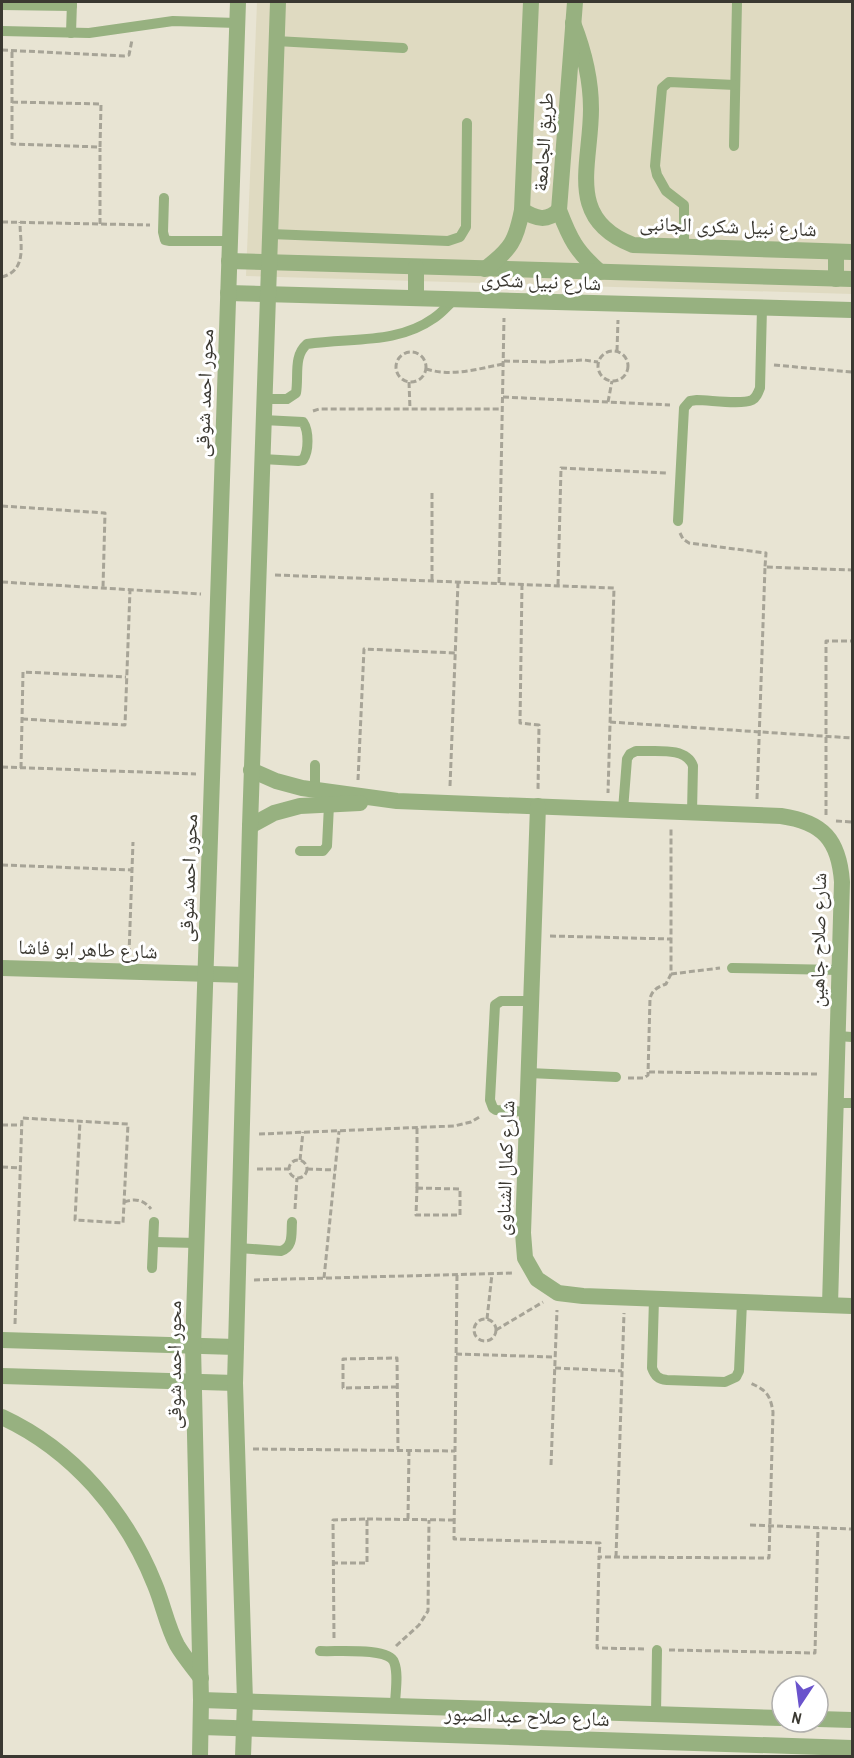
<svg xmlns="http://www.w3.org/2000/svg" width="854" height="1758" viewBox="0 0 854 1758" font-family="'Archivo Narrow','Noto Naskh Arabic',sans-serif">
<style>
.built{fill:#dfdac1}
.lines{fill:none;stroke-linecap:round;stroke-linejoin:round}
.path{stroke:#a7a497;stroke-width:3;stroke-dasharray:6 3;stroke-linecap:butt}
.service{stroke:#97b180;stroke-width:10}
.minor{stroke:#97b180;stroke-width:16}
.tertiary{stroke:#97b180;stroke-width:16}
.labels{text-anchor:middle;stroke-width:6;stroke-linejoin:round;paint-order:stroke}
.street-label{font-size:20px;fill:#3a3831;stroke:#fff}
</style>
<rect width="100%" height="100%" fill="#e8e4d3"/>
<polygon class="built" points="257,2 852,2 852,294 246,276"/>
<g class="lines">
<g class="path">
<polyline points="2,50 124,56 129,55 132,40"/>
<polyline points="12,102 101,104 100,147 12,144 12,51"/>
<polyline points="2,222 150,225"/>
<polyline points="100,224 100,148"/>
<path d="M2,277c26,-7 18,-33 18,-55"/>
<circle cx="613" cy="366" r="15"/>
<polyline points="617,351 618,320"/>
<circle cx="411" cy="367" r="15"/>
<polyline points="504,361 548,362 584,360 598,362"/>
<polyline points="774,365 852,372"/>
<path d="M426,369c26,8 51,0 77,-5"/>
<polyline points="409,382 410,409"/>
<polyline points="503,397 670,405"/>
<polyline points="608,402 612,381"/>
<polyline points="313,411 319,409 503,409"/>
<polyline points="432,493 432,581"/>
<polyline points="2,506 105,513 103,588"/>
<polyline points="680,533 683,539 689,543 766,553 765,567"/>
<polyline points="275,575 614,588 608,793"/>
<polyline points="2,582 201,594"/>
<polyline points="499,583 504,318"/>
<polyline points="522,584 520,723 539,725 538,790"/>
<polyline points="558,585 561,468 666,473"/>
<polyline points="22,719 125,725 130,590"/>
<polyline points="610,722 852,738"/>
<polyline points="2,767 196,774"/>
<polyline points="21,768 23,672 126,677"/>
<polyline points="358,780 364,649 455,653"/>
<polyline points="450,786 458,583"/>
<polyline points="757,799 765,567 852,570"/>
<polyline points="826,815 826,641 852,641"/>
<polyline points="836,821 852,822"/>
<polyline points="2,865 132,870"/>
<polyline points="550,936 671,939"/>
<polyline points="129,954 133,842"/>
<polyline points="671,974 720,968"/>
<polyline points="649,1072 820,1074"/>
<path d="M628,1078h16l4,-3 2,-77c3,-9 8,-11 16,-14l5,-10v-146"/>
<polyline points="2,1125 21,1125"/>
<polyline points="259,1134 454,1126 471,1122 481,1116"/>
<circle cx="298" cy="1169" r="9"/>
<polyline points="300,1160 303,1132"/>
<polyline points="2,1167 20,1168"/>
<polyline points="257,1169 289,1169"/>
<polyline points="307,1169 335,1170"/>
<polygon points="417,1188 460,1189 460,1215 416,1215"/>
<polyline points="417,1188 417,1128"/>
<path d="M124,1202c11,-4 20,-2 27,7"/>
<polyline points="295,1209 297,1178"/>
<polyline points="457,1275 454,1539 600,1543 599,1557"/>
<polyline points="324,1278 339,1131"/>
<polyline points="254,1280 514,1273"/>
<circle cx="485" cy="1330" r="11"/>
<polyline points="487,1319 492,1274"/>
<polyline points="15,1324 22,1118 128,1124 123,1223 75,1220 80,1121"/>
<polyline points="496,1330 543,1302"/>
<polyline points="456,1354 555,1357"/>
<polyline points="555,1368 622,1371"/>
<polyline points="397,1387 343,1388 343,1359 397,1358 398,1450"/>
<polyline points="253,1449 455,1451"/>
<polyline points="551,1465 557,1310"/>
<polyline points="367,1519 454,1520"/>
<polyline points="408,1519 409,1450"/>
<polyline points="750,1525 852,1529"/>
<polyline points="616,1557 624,1313"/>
<polyline points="334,1638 333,1520 367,1519 367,1563 334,1563"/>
<polyline points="396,1646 419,1625 428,1611 429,1520"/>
<path d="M644,1649l-47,-1 2,-91 170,1 4,-146c-3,-18 -7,-22 -23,-29"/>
<polyline points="669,1650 815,1653 818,1528"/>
</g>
<g class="service">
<polyline points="2,5 72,6"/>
<polyline points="2,31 89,33 173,21 237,23"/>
<polyline points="71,33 72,2"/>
<polyline points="276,41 403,48"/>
<polyline points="734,146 737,2"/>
<polyline points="164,198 163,232 165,240 170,241 230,241"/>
<polyline points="270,234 448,241 460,237 466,227 467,123"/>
<polyline points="684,247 684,205 666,191 657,175 655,166 662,88 669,82 735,85"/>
<path d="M264,399h23l9,-6c3,-17 -3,-37 11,-49 44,-7 89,1 127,-26 8,-5 14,-13 21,-19"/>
<path d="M262,459l36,2 5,-1c6,-9 6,-29 0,-38l-40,-2"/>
<path d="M678,521l6,-113 6,-7 7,-1c13,0 44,5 55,0 4,-2 6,-7 8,-12l2,-80"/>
<polyline points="315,789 315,765"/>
<path d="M623,810l4,-51 3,-5 6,-3c18,1 50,-5 57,15l-1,46"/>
<polyline points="300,851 323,851 327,846 329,805"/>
<polyline points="732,968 839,970"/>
<polyline points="837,1036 852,1037"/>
<polyline points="529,1073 616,1077"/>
<polyline points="836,1103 852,1103"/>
<polyline points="528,1112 496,1110 493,1108 490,1100 495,1005 501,1001 531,1001"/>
<polyline points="154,1242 197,1243"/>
<path d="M238,1248l43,3c13,-4 10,-18 11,-29"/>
<polyline points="152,1268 154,1222"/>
<path d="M654,1299l-2,69c3,8 6,11 15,12l58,2 11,-5 3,-6 3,-69"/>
<path d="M320,1651c16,1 68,-4 74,11 5,12 1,31 1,44"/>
<polyline points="656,1714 657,1650"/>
</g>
<g class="minor">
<path d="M573,23c11,28 18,57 18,86 0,56 -26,110 42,136l219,7"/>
<path d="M251,770l25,11 26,7 95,13 384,15c42,6 58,24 61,66l-12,423"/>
<polyline points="538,806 523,1233 525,1258 537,1279 558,1293 583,1296 852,1306"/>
<polyline points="250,826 274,813 300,806 360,803"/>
<polyline points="2,968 246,975"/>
<path d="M2,1417c71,33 124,95 153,168 8,19 12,41 22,60 7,12 16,22 24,33"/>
<polyline points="201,1700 782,1718"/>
<polyline points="818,1719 852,1720"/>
<polyline points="201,1727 852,1748"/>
</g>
<g class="tertiary">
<path d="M575,2l-16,208c11,29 17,41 41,62"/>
<path d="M522,210c14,9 25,12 37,0"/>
<polyline points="229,261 852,279"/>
<path d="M485,269c26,-20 31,-28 37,-59l9,-208"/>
<polyline points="836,279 836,252"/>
<polyline points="228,293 852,310"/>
<polyline points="416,298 416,267"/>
<polyline points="2,1340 236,1347"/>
<polyline points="2,1376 235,1383"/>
<polyline points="200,1756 201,1700 193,1346 238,2"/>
<polyline points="243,1756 245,1701 235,1383 236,1347 250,826 278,2"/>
</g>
</g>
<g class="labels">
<g class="street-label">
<text transform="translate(543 142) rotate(-86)" y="7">طريق الجامعة</text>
<text transform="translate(728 226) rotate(2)" y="7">شارع نبيل شكرى الجانبى</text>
<text transform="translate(541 281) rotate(2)" y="7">شارع نبيل شكرى</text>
<text transform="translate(204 393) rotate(-88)" y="7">محور احمد شوقى</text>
<text transform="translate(188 878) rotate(-88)" y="7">محور احمد شوقى</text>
<text transform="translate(818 940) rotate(-89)" y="7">شارع صلاح جاهين</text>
<text transform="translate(88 949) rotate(2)" y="7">شارع طاهر ابو فاشا</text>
<text transform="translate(505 1168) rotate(-88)" y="7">شارع كمال الشناوى</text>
<text transform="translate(174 1365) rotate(-90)" y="7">محور احمد شوقى</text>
<text transform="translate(527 1716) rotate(2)" y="7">شارع صلاح عبد الصبور</text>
</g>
</g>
<rect width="854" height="1758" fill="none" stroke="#3a3831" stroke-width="6"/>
<g transform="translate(800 1704) rotate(193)"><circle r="28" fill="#ffffff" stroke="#b0afad" stroke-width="1.5"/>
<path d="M0-4.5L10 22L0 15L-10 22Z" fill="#6a53cc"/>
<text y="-9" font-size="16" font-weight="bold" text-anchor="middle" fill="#3a3831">N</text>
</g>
</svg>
